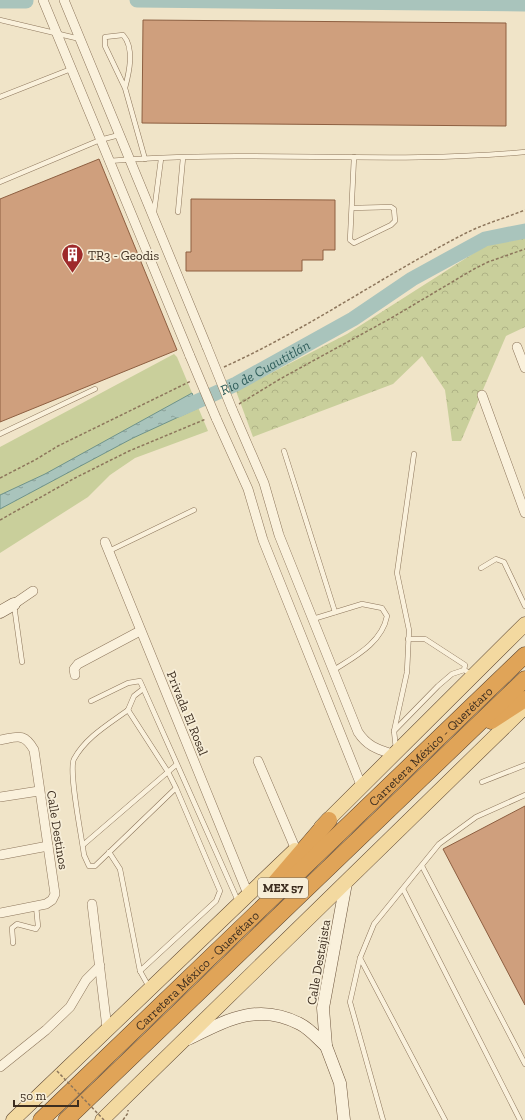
<svg xmlns="http://www.w3.org/2000/svg" width="525" height="1120" viewBox="0 0 525 1120" font-family="'Zilla Slab',serif">
<style>
.green{fill:#c9cf9b}
.forest{fill:url(#forest-crowns)}
.water{fill:url(#water-ripples);stroke:#6f938a}
.lines{fill:none;stroke-linecap:round;stroke-linejoin:round}
.river{stroke:#a9c4bc;stroke-width:15}
.building{fill:#cf9f7d;stroke:#8d5f41}
.lane-casing{stroke:#8d765c;stroke-width:5.5}
.street-casing{stroke:#8d765c;stroke-width:10}
.secondary-casing{stroke:#6f573f;stroke-width:13}
.primary-casing{stroke:#5b4430;stroke-width:15}
.highway-casing{stroke:#5b4430;stroke-width:17}
.path{stroke:#8d765c;stroke-width:1.5;stroke-dasharray:3 2;stroke-linecap:butt}
.lane{stroke:#faf1dc;stroke-width:4.5}
.street{stroke:#faf1dc;stroke-width:9}
.secondary{stroke:#faf1dc;stroke-width:12}
.primary{stroke:#f3d9a0;stroke-width:14}
.highway{stroke:#e0a458;stroke-width:16}
.street-bridge-casing{stroke:#8d765c;stroke-width:10;stroke-linecap:butt}
.path-bridge{stroke:#8d765c;stroke-width:1.5;stroke-dasharray:3 2;stroke-linecap:butt}
.street-bridge{stroke:#faf1dc;stroke-width:9}
.labels{text-anchor:middle;stroke-width:3.5;stroke-linejoin:round;paint-order:stroke}
.shield{fill:#f7eed8;stroke:#756857;stroke-width:1}
.shield-label{font-size:12px;font-weight:bold;fill:#3d2e20}
.poi-label{font-size:13px;fill:#3d2e20;stroke:#f7eed8;text-anchor:start}
.street-label{font-size:13px;fill:#3d2e20;stroke:#f7eed8}
.water-label{font-size:14px;font-style:italic;fill:#2f5d5a;stroke:#f7eed8}
</style>
<defs>
<pattern id="forest-crowns" width="20" height="18" patternUnits="userSpaceOnUse"><rect width="20" height="18" fill="#c9cf9b"/><path d="M2 6a3 3 0 1 1 6 0M12 15a3 3 0 1 1 6 0" fill="none" stroke="#aeb285"/></pattern>
<pattern id="water-ripples" width="26" height="14" patternUnits="userSpaceOnUse"><rect width="26" height="14" fill="#a9c4bc"/><path d="M2 4q2-2 4 0t4 0M15 11q2-2 4 0t4 0" fill="none" stroke="#8ba098"/></pattern>
</defs>
<rect width="100%" height="100%" fill="#f0e4c8"/>
<polygon class="green" points="174,354 177,357 208,431 135,458 110,475 88,497 0,553 0,447"/>
<polygon class="forest" points="525,238 525,327 506,336 461,441 452,441 445,390 422,356 393,384 253,437 236,391 347,334 485,246"/>
<polygon class="water" points="192,393 198,408 133,438 0,509 0,495 45,474"/>
<g class="lines">
<g class="river">
<polyline points="137,0 525,4"/>
<polyline points="0,1 26,1"/>
<path id="s1" d="M178,410l58,-26 117,-65 59,-40 73,-40 40,-8"/>
</g>
</g>
<g class="building">
<polygon points="143,20 506,23 506,126 142,123"/>
<polygon points="99,159 177,350 0,422 0,199"/>
<polygon points="191,199 335,200 335,250 323,250 323,260 302,260 302,271 186,271 186,252 191,252"/>
<polygon points="525,806 525,1005 443,849"/>
</g>
<g class="lines">
<defs>
<g id="lane">
<polyline points="0,20 80,39"/>
<path d="M125,88c4,-15 10,-40 -2,-53l-18,2v9l20,42 20,71"/>
<polyline points="0,97 71,69"/>
<path d="M109,161c138,-12 278,4 416,-9"/>
<polyline points="0,182 100,140 119,135"/>
<polyline points="352,208 391,207 394,209 395,221 391,225 354,243 350,240 354,157"/>
<polyline points="154,212 161,159"/>
<polyline points="178,212 183,158"/>
<polyline points="0,434 95,389"/>
<polyline points="284,451 335,612"/>
<polyline points="109,551 194,510"/>
<polyline points="481,568 496,559 504,562 525,606"/>
<polyline points="14,605 22,662"/>
<path d="M313,619l49,-15 20,4 5,8c-5,27 -33,41 -53,54"/>
<polyline points="408,639 425,639 465,665 464,670"/>
<polyline points="91,701 128,683 140,681 238,901"/>
<polyline points="128,710 134,696 143,689"/>
<polyline points="394,731 407,672 409,630 397,573 414,454"/>
<polyline points="396,749 394,731 438,686 452,674 464,670 472,674"/>
<polyline points="482,782 525,765"/>
<polyline points="83,845 176,765"/>
<path d="M109,852l11,17 20,102 76,-70 4,-10 -44,-103 -8,-16 -40,-62c-19,14 -42,27 -54,49 -6,11 8,79 10,96l5,11h6l81,-78"/>
<polyline points="422,866 525,1064"/>
<polyline points="403,889 520,1120"/>
<polyline points="13,943 12,928 17,924 36,929 38,926 36,906"/>
<polyline points="360,958 445,1120"/>
<polyline points="140,971 149,987"/>
<polyline points="383,1120 350,1002 360,958 374,924 439,844 476,817 525,795"/>
</g>
<g id="street">
<polyline points="43,0 190,356"/>
<polyline points="64,0 207,347"/>
<polyline points="517,347 525,368"/>
<polyline points="482,395 525,513"/>
<path d="M232,409l32,74 15,52 79,197c9,14 19,17 34,22"/>
<polyline points="216,418 248,489 263,540 361,785"/>
<polyline points="105,542 248,894"/>
<polyline points="14,604 33,591"/>
<polyline points="75,675 74,669 78,664 140,631"/>
<path d="M0,740c17,-3 24,-8 34,10l21,144 -3,6 -6,4 -46,9"/>
<polyline points="258,761 296,850"/>
<polyline points="0,797 39,791"/>
<polyline points="0,855 48,846"/>
<polyline points="92,904 107,1028"/>
<polyline points="0,1067 46,1030 70,1007 86,980 100,966"/>
</g>
<g id="secondary">
<polyline points="0,612 14,604"/>
<path d="M188,1039c39,-19 70,-37 112,-15 10,5 18,15 26,22"/>
<polyline points="344,1120 340,1083 326,1046 323,1008 346,883"/>
</g>
<g id="primary">
<polyline points="321,827 525,624"/>
<polyline points="13,1120 295,850"/>
<polyline points="102,1120 525,707"/>
</g>
<g id="highway">
<polyline points="491,721 525,699"/>
<polyline points="275,883 329,820"/>
<path id="s2" d="M41,1120l484,-465"/>
<polyline points="66,1120 525,679"/>
</g>
</defs>
<use href="#lane" class="lane-casing"/>
<use href="#street" class="street-casing"/>
<use href="#secondary" class="secondary-casing"/>
<use href="#primary" class="primary-casing"/>
<use href="#highway" class="highway-casing"/>
<g class="path">
<path d="M224,367c84,-38 160,-92 242,-134 18,-9 39,-15 59,-23"/>
<polyline points="239,404 280,379 393,317 474,269 488,262 525,249"/>
<polyline points="0,478 35,460 58,446 191,381"/>
<polyline points="0,520 75,478 129,451 206,419"/>
<polyline points="123,1120 128,1113 128,1110"/>
</g>
<use href="#lane" class="lane"/>
<use href="#street" class="street"/>
<use href="#secondary" class="secondary"/>
<use href="#primary" class="primary"/>
<use href="#highway" class="highway"/>
<defs>
<g id="street-bridge">
<polyline points="207,347 232,409"/>
<polyline points="190,356 216,418"/>
</g>
</defs>
<use href="#street-bridge" class="street-bridge-casing"/>
<polyline class="path-bridge" points="57,1071 104,1120"/>
<use href="#street-bridge" class="street-bridge"/>
</g>
<defs>
<symbol id="building-pin" viewBox="-11 -11 22 30"><path d="M0 17L-7.5 6A9.5 9.5 0 1 1 7.5 6Z" fill="#9e2a2b" stroke="#f7eed8"/><path d="M-4-6H4V6H1V3H-1V6H-4ZM-2.5-4.3h1.7v1.8h-1.7ZM.8-4.3h1.7v1.8H.8ZM-2.5-1h1.7V.8h-1.7ZM.8-1h1.7V.8H.8Z" fill="#fff"/></symbol>
</defs>
<g fill-rule="evenodd">
<use href="#building-pin" x="60" y="242" width="25" height="34"/>
</g>
<g class="labels">
<rect class="shield" x="258" y="878" width="50" height="20" rx="3"/>
<g class="shield-label">
<text x="283" y="892">MEX 57</text>
</g>
<g class="poi-label">
<text x="88" y="260">TR3 - Geodis</text>
</g>
<g class="street-label">
<text transform="translate(188 713) rotate(68)" y="5">Privada El Rosal</text>
<text dy="5" stroke="none"><textPath href="#s2" startOffset="540">Carretera México - Querétaro</textPath></text>
<text transform="translate(58 830) rotate(81)" y="5">Calle Destinos</text>
<text transform="translate(318 962) rotate(-80)" y="5">Calle Destajista</text>
<text dy="5" stroke="none"><textPath href="#s2" startOffset="216">Carretera México - Querétaro</textPath></text>
</g>
<g class="water-label">
<text dy="5" stroke="none"><textPath href="#s1" startOffset="97">Rio de Cuautitlán</textPath></text>
</g>
</g>
<path d="M14 1100v6h64v-6" fill="none" stroke="#3d2e20" stroke-width="2"/>
<text x="20" y="1100" font-size="12" fill="#3d2e20" stroke="#f7eed8" stroke-width="3" paint-order="stroke">50 m</text>
</svg>
